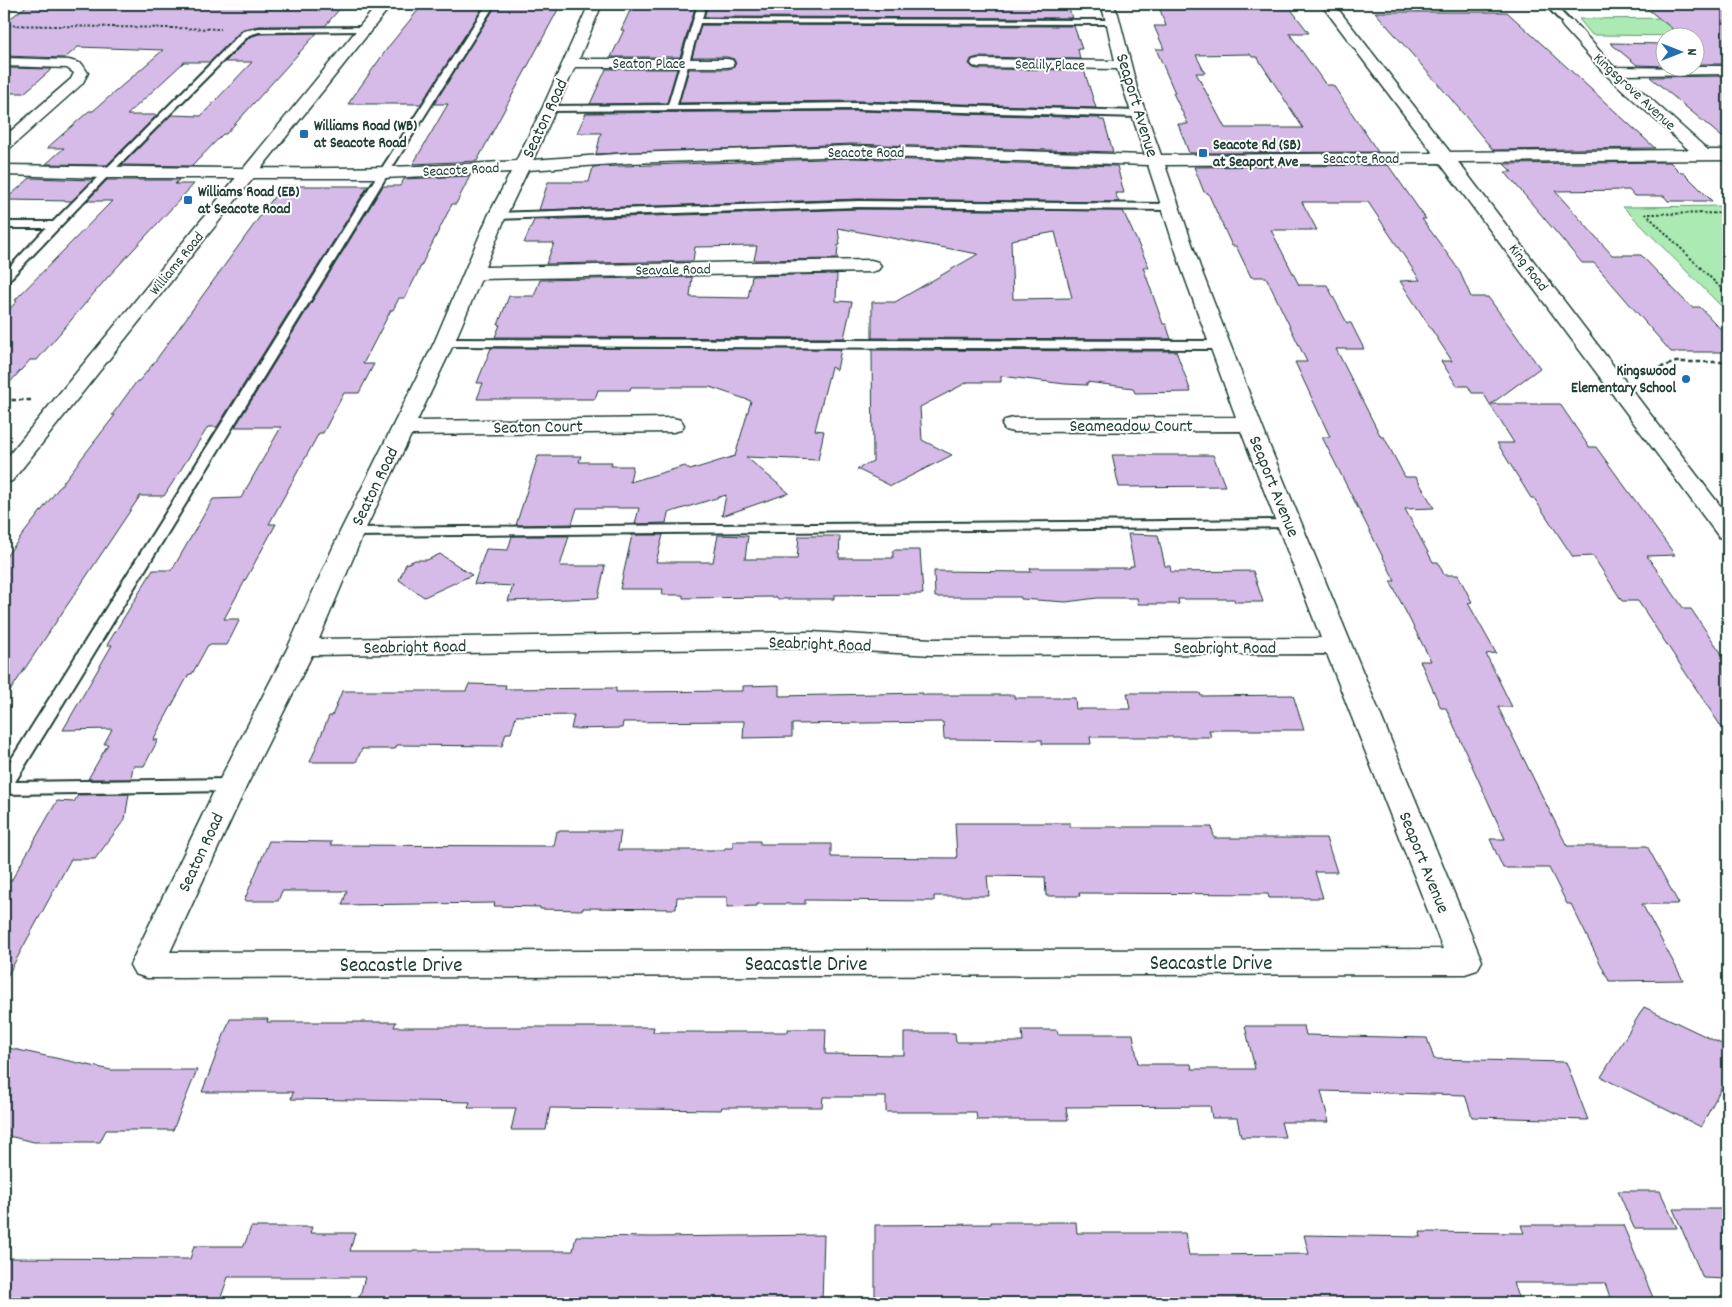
<svg xmlns="http://www.w3.org/2000/svg" width="1732" height="1307" viewBox="0 0 1732 1307" font-family="Dekko,sans-serif">
<style>
.green{fill:#abeab2;stroke:#659473}
.building{fill:#d6bae8;stroke:#1f3d34;fill-rule:evenodd}
.lines{fill:none;stroke-linecap:round;stroke-linejoin:round}
.lane-casing{stroke:#1f3d34;stroke-width:4}
.street-casing{stroke:#1f3d34;stroke-width:3}
.secondary-casing{stroke:#1f3d34;stroke-width:3}
.path-far1{stroke:#1f3d34;stroke-width:2;stroke-dasharray:2.5 2;stroke-linecap:butt}
.path{stroke:#1f3d34;stroke-width:2.5;stroke-dasharray:4.5 3;stroke-linecap:butt}
.lane{fill:#fff;fill-rule:evenodd}
.street{fill:#fff;fill-rule:evenodd}
.secondary{fill:#fff;fill-rule:evenodd}
.poi-dot{fill:#1f6fb2;stroke:#fff;stroke-width:2}
.labels{text-anchor:middle;stroke-width:4;stroke-linejoin:round;paint-order:stroke}
.far-street-label{font-size:15px;fill:#1f3d34;stroke:#fff}
.far-poi-label{font-size:15px;font-weight:bold;fill:#1f3d34;stroke:#fff;text-anchor:start}
.street-label{font-size:18px;fill:#1f3d34;stroke:#fff}
.near-street-label{font-size:21px;fill:#1f3d34;stroke:#fff}
</style>
<rect width="100%" height="100%" fill="#fff"/>
<filter id="ink" filterUnits="userSpaceOnUse"><feTurbulence type="fractalNoise" baseFrequency=".02" numOctaves="2"/><feDisplacementMap in="SourceGraphic" scale="10" xChannelSelector="R" yChannelSelector="G"/><feConvolveMatrix kernelMatrix="1 2 1 2 8 2 1 2 1" color-interpolation-filters="sRGB"/></filter>
<g filter="url(#ink)">
<g class="green">
<polygon points="1670,18 1696,36 1592,35 1579,19"/>
<polygon points="1728,206 1728,313 1623,207"/>
</g>
<g class="building">
<polygon points="423,4 485,4 421,104 348,104 389,46"/>
<polygon points="497,4 561,4 477,161 413,164 448,104 434,104"/>
<polygon points="633,4 696,5 680,57 611,57 624,30 621,30"/>
<polygon points="717,4 1060,4 1060,5 1068,5 1072,18 704,17 708,5"/>
<path d="M1158,4h120l3,4h9l19,25h-20l37,52h7l45,67 -189,1 -11,-29h10l-15,-31h2l-19,-44h8l-10,-23h12zM1250,54l2,3h5l46,71h-78l-29,-55h9l-9,-18z"/>
<polygon points="28,5 343,5 325,26 259,26 243,29 210,62 184,62 127,115 157,115 107,165 46,164 64,148 47,148 89,111 93,111 163,50 78,47 65,58 4,56 4,23"/>
<polygon points="1713,6 1716,8 1728,8 1728,64 1694,64 1694,38 1684,38 1645,7"/>
<polygon points="1375,12 1507,12 1655,148 1493,150 1451,99"/>
<polygon points="701,25 1074,26 1082,49 1078,49 1080,59 978,57 971,59 969,64 973,68 978,69 1084,70 1096,108 859,101 679,103 689,69 727,69 732,68 736,64 734,59 727,57 692,57"/>
<polygon points="317,33 226,134 223,134 192,166 122,165 171,115 201,116 252,62 225,62 250,37 259,34"/>
<polygon points="1610,43 1664,44 1664,66 1637,65"/>
<polygon points="4,68 52,69 24,93 4,93"/>
<polygon points="606,69 677,69 667,103 590,104"/>
<polygon points="1728,76 1728,142 1650,77"/>
<polygon points="859,111 1099,118 1100,120 1104,120 1113,152 851,144 596,154 601,133 577,133 586,113"/>
<polygon points="851,158 1117,166 1124,193 1115,193 1119,202 858,199 539,210 548,182 589,182 593,167"/>
<polygon points="1670,162 1681,173 1684,173 1712,201 1668,201 1664,196 1634,196 1629,190 1555,191 1612,255 1641,255 1685,301 1692,307 1700,307 1728,337 1728,352 1671,352 1594,263 1582,263 1505,172 1512,172 1504,164"/>
<polygon points="1388,165 1426,219 1422,219 1459,270 1471,297 1488,297 1540,368 1491,404 1560,404 1589,447 1596,447 1675,555 1647,556 1684,609 1691,609 1728,663 1728,737 1638,601 1622,601 1593,556 1573,557 1534,498 1531,498 1497,443 1514,443 1483,393 1472,393 1468,386 1457,386 1441,361 1452,361 1400,281 1420,280 1368,202 1302,202 1317,230 1271,230 1299,285 1327,285 1347,323 1351,323 1364,349 1336,349 1381,437 1384,437 1405,477 1416,477 1434,508 1405,509 1433,562 1438,562 1444,575 1458,575 1472,602 1468,603 1496,653 1486,654 1512,707 1498,707 1567,846 1647,846 1679,904 1642,904 1683,980 1609,981 1571,904 1567,904 1549,868 1503,868 1490,839 1505,839 1446,708 1441,708 1420,661 1431,661 1390,581 1395,581 1322,437 1330,437 1295,362 1307,362 1266,277 1251,277 1236,246 1232,246 1208,193 1204,192 1194,167"/>
<polygon points="470,176 456,204 452,204 405,298 399,298 393,310 391,310 363,364 374,364 359,393 344,393 323,433 319,433 269,524 276,524 224,619 240,619 227,645 208,645 192,674 189,674 153,740 158,740 144,766 133,766 131,779 88,779 108,744 104,744 112,729 63,730 112,645 107,645 153,570 172,570 213,499 241,498 281,427 235,427 383,186 400,186 404,179"/>
<polygon points="30,178 93,180 72,201 5,200"/>
<polygon points="107,180 179,180 175,184 194,184 107,278 37,360 30,360 4,389 4,315 17,301 15,300 112,201 87,201"/>
<polygon points="282,186 368,186 217,427 208,427 164,496 140,496 4,700 4,559 115,415 112,415 137,381 139,381 153,364"/>
<path d="M858,209l265,2 26,56h-6l20,57h3l5,15 -299,-1v-36h23l83,-48 -140,-26 2,17h-2l-1,14 -83,1 3,-14 -62,1 -2,14 -147,3 8,-21h-30l10,-23zM1055,232l17,66 -59,1 -2,-59z"/>
<polygon points="837,274 836,301 852,302 844,338 495,337 500,325 498,325 509,296 534,296 540,280 692,277 690,297 748,298 752,276"/>
<polygon points="491,348 841,349 837,370 831,367 815,430 824,431 818,460 746,457 789,493 722,516 726,495 668,513 666,523 635,524 639,508 577,508 572,524 516,525 538,456 581,456 579,462 612,462 611,466 633,466 630,482 685,466 690,470 735,456 751,401 710,387 631,387 630,390 598,390 595,399 477,399 483,383 477,383"/>
<polygon points="872,350 1176,351 1191,392 1135,393 1133,388 1087,382 1087,385 1065,384 1001,376 1001,382 968,382 920,407 922,440 952,455 891,486 857,469 873,461"/>
<polygon points="1112,455 1213,455 1225,486 1119,487"/>
<polygon points="1128,534 1158,535 1165,566 1170,566 1171,572 1253,571 1263,602 1235,602 1234,599 1178,599 1179,604 1138,604 1137,598 1097,598 1066,602 1021,599 1021,597 935,597 934,571 1031,572 1030,568 1130,568 1130,566 1134,566"/>
<polygon points="632,535 663,535 656,562 713,562 718,535 748,536 745,559 797,559 799,536 840,536 839,558 893,558 893,550 920,550 923,594 834,595 834,599 777,599 777,597 683,598 683,595 662,595 663,589 620,589"/>
<polygon points="512,536 569,536 560,566 605,566 598,598 508,601 513,586 474,584 486,549 508,550"/>
<polygon points="440,554 472,575 424,597 399,580 406,564 415,560 427,560"/>
<polygon points="469,684 506,685 505,689 616,688 616,692 743,691 743,686 779,685 779,696 923,693 923,695 1014,695 1014,698 1075,698 1076,709 1130,709 1127,693 1200,693 1201,696 1293,695 1304,730 1209,730 1211,737 1090,737 1091,744 1042,744 1042,740 944,739 943,722 792,724 792,737 743,738 744,721 623,722 622,728 571,729 574,715 516,716 511,733 506,733 502,746 397,745 395,749 362,749 356,762 310,762 329,716 332,716 342,691 466,691"/>
<polygon points="129,794 125,819 95,859 71,859 4,982 4,881 11,881 57,801 74,802 78,795"/>
<polygon points="955,823 1070,823 1070,827 1212,827 1214,838 1326,838 1337,872 1315,872 1323,898 1269,898 1268,894 1079,893 1080,896 1046,896 1045,877 987,876 989,896 934,896 934,901 805,900 805,904 757,904 757,906 727,907 727,897 677,897 676,909 583,908 583,910 540,909 540,907 494,906 495,903 342,905 347,891 282,891 278,901 244,901 269,841 332,842 330,845 554,846 557,831 621,831 618,850 724,850 725,848 733,848 733,841 760,841 760,844 831,844 831,857 957,858"/>
<polygon points="1644,1007 1728,1047 1728,1075 1701,1127 1601,1077"/>
<polygon points="230,1019 268,1019 267,1022 396,1022 394,1027 654,1027 653,1032 788,1032 788,1029 826,1029 825,1054 904,1055 904,1033 955,1033 956,1042 1023,1042 1022,1030 1057,1030 1058,1034 1133,1034 1138,1064 1191,1064 1192,1069 1255,1069 1245,1026 1304,1026 1306,1035 1427,1038 1434,1059 1566,1062 1588,1120 1472,1117 1465,1095 1321,1091 1329,1122 1281,1122 1285,1137 1241,1137 1237,1118 1212,1118 1210,1106 1066,1107 1068,1120 977,1120 976,1112 886,1112 886,1097 823,1097 822,1107 722,1107 721,1110 550,1108 546,1130 511,1130 516,1108 468,1108 470,1102 291,1099 293,1092 202,1092"/>
<polygon points="4,1047 111,1070 197,1070 173,1130 106,1130 100,1142 34,1142 4,1135"/>
<polygon points="1618,1191 1660,1191 1677,1228 1634,1228"/>
<polygon points="1673,1209 1728,1209 1728,1279 1703,1278"/>
<polygon points="991,1222 1076,1222 1077,1233 1185,1233 1189,1255 1309,1254 1304,1235 1421,1237 1420,1232 1524,1233 1521,1225 1623,1225 1654,1300 1611,1300 1605,1283 1513,1283 1520,1303 875,1303 875,1225 991,1224"/>
<polygon points="251,1227 312,1227 310,1233 355,1233 350,1251 573,1251 576,1236 653,1237 824,1235 822,1303 358,1303 365,1277 228,1277 219,1303 4,1303 4,1258 190,1259 194,1246 244,1246"/>
</g>
<g class="lines">
<defs>
<g id="lane">
<polygon points="487,4 495,4 383,182 15,782 232,779 238,781 241,785 238,789 232,791 4,794 4,771 373,182"/>
<polygon points="698,4 706,4 702,19 1115,20 1119,22 1115,24 700,23 677,105 859,103 1137,111 1142,114 1137,117 859,109 547,111 547,107 550,106 668,105"/>
<polygon points="1545,4 1553,4 1571,22 1571,26 1565,26"/>
<polygon points="364,27 367,27 367,31 259,32 249,35 109,175 8,281 4,282 4,273 46,228 4,228 4,222 53,222 243,31 259,28"/>
<polygon points="858,201 1169,204 1174,207 1169,210 858,207 497,219 492,216 497,213"/>
<polygon points="444,339 1219,341 1225,345 1219,349 440,346 438,343 440,340"/>
<polygon points="1290,520 1295,521 1297,524 1295,527 352,536 347,535 345,532 347,529 352,528"/>
</g>
<g id="street">
<path d="M589,4h13l-23,55h148l5,1 2,3 -2,3 -5,1h-152l-42,93 96,-7 222,-7 294,9 -28,-86 -139,-2 -5,-1 -2,-3 2,-3 5,-1 137,2 -8,-36 -6,-21h12l5,10 19,74 24,67 272,-2 -112,-149h13l116,148 239,-2 -84,-76 -42,-47 -2,-3 2,-3h10l41,46 80,1v-2h34v8l-104,1 84,75h20v10l-270,2 270,354v23l-9,-2 -279,-374 -275,2 35,102 72,185 210,509 -5,9 -12,4 -1318,4 -12,-4 -5,-9 87,-180 71,-138 52,-115 94,-189 54,-127 23,-44 -127,6h-279l-101,-3v-10c170,2 341,8 512,-4l26,-52zM851,156l297,9 33,102 55,150 -223,1 -8,2 -3,5 3,5 8,2 228,-1 80,207 -389,1 -121,-7 -492,7 45,-107 47,-97 262,-3 8,-2 3,-5 -3,-5 -8,-2 -256,3 37,-78 27,-64 390,-7 7,-2 3,-4 -3,-4 -7,-2 -386,7 21,-51 22,-46 101,-7zM811,648l121,7 395,-1 116,295 -1273,3 77,-167 65,-130z"/>
<polygon points="4,58 69,60 82,64 88,73 82,84 10,148 4,150 4,137 71,79 74,73 67,68 4,66"/>
</g>
<polygon id="secondary" points="378,4 392,4 12,481 4,483 4,461"/>
</defs>
<use href="#lane" class="lane-casing"/>
<use href="#street" class="street-casing"/>
<use href="#secondary" class="secondary-casing"/>
<g class="path-far1">
<polyline points="1724,4 1728,5"/>
<polyline points="4,25 221,29"/>
<polyline points="1728,213 1646,214 1728,295"/>
</g>
<g class="path">
<polyline points="1638,370 1653,370 1676,362 1728,362"/>
<polyline points="4,400 31,400"/>
</g>
<use href="#lane" class="lane"/>
<use href="#street" class="street"/>
<use href="#secondary" class="secondary"/>
</g>
</g>
<g class="poi-dot">
<rect x="299" y="129" width="10" height="10" rx="2.5"/>
<rect x="1198" y="148" width="10" height="10" rx="2.5"/>
<rect x="183" y="195" width="10" height="10" rx="2.5"/>
<circle cx="1686" cy="379" r="5"/>
</g>
<g class="labels">
<g class="far-street-label">
<text x="649" y="68">Seaton Place</text>
<text transform="translate(1050 64) rotate(1)" y="5">Sealily Place</text>
<text transform="translate(1635 91) rotate(43)" y="5">Kingsgrove Avenue</text>
<text x="866" y="157">Seacote Road</text>
<text x="1361" y="163">Seacote Road</text>
<text transform="translate(461 169) rotate(-3)" y="5">Seacote Road</text>
<text transform="translate(176 263) rotate(-51)" y="5">Williams Road</text>
<text transform="translate(1529 267) rotate(53)" y="5">King Road</text>
<text transform="translate(673 269) rotate(-1)" y="5">Seavale Road</text>
</g>
<g class="far-poi-label">
<text x="314" y="130">Williams Road (WB)<tspan x="314" dy="17">at Seacote Road</tspan></text>
<text x="1213" y="149">Seacote Rd (SB)<tspan x="1213" dy="17">at Seaport Ave</tspan></text>
<text x="198" y="196">Williams Road (EB)<tspan x="198" dy="17">at Seacote Road</tspan></text>
<text x="1676" y="375" text-anchor="end">Kingswood<tspan x="1676" dy="17">Elementary School</tspan></text>
</g>
<g class="street-label">
<text transform="translate(1138 105) rotate(73)" y="6">Seaport Avenue</text>
<text transform="translate(544 118) rotate(-65)" y="6">Seaton Road</text>
<text x="1131" y="431">Seameadow Court</text>
<text transform="translate(538 426) rotate(-1)" y="6">Seaton Court</text>
<text transform="translate(374 486) rotate(-64)" y="6">Seaton Road</text>
<text transform="translate(1275 486) rotate(68)" y="6">Seaport Avenue</text>
<text transform="translate(820 643) rotate(2)" y="6">Seabright Road</text>
<text transform="translate(415 646) rotate(-1)" y="6">Seabright Road</text>
<text x="1225" y="653">Seabright Road</text>
<text transform="translate(200 852) rotate(-65)" y="6">Seaton Road</text>
<text transform="translate(1425 862) rotate(68)" y="6">Seaport Avenue</text>
</g>
<g class="near-street-label">
<text x="1211" y="969">Seacastle Drive</text>
<text x="806" y="970">Seacastle Drive</text>
<text x="401" y="971">Seacastle Drive</text>
</g>
</g>
<rect width="1732" height="1307" fill="none" stroke="#fff" stroke-width="20"/>
<rect x="10" y="10" width="1712" height="1287" fill="none" stroke="#1f3d34" stroke-width="2" filter="url(#ink)"/>
<g transform="translate(1680 52) rotate(90)"><circle r="24" fill="#ffffff" stroke="#a5b1ae"/>
<path d="M0-4L9 19L0 12L-9 19Z" fill="#1f6fb2"/>
<text y="-8" font-size="14" font-weight="bold" text-anchor="middle" fill="#1f3d34">N</text>
</g>
</svg>
